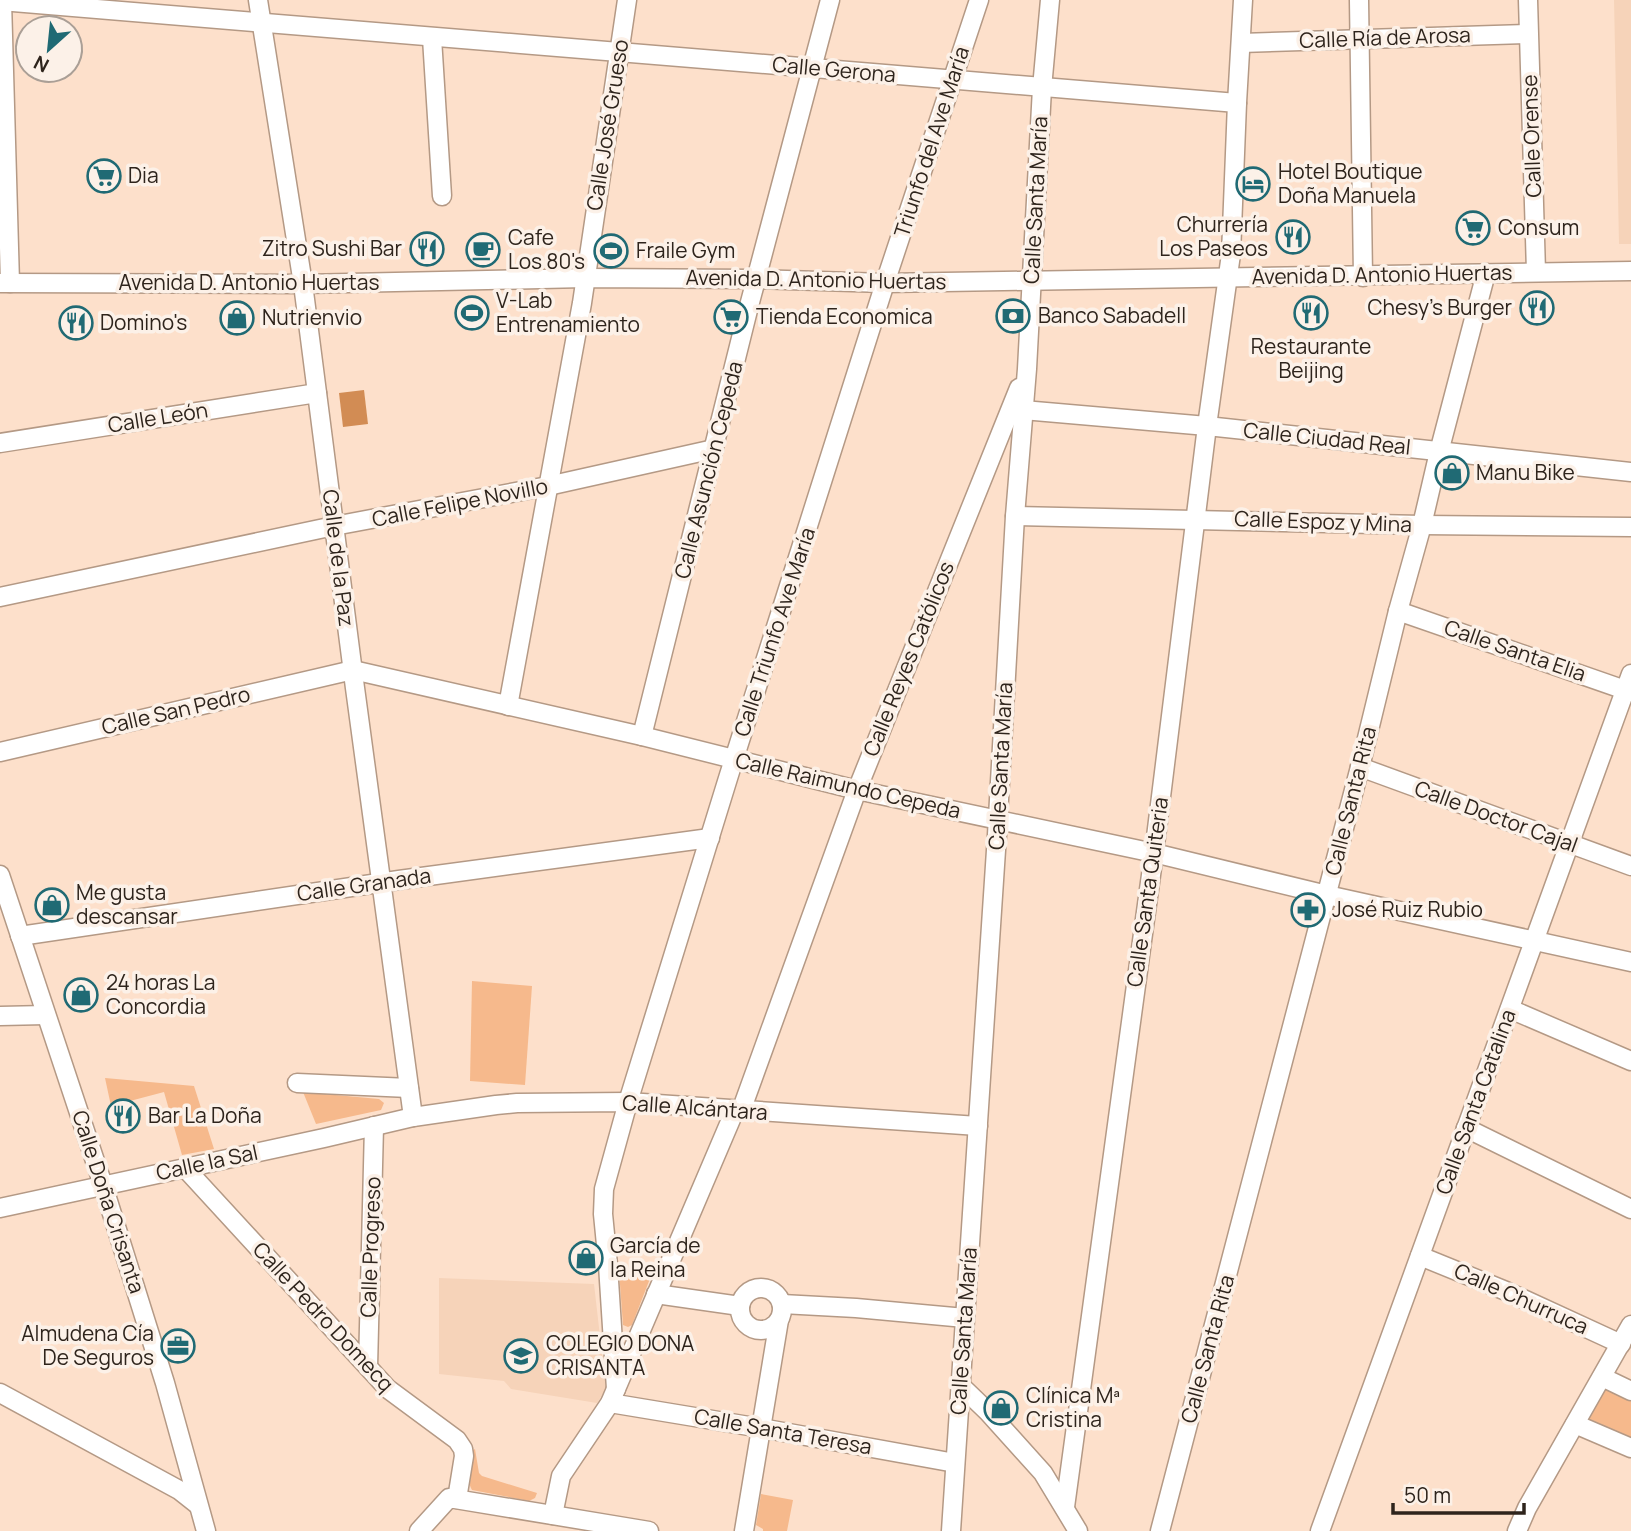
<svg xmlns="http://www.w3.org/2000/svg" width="1631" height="1531" viewBox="0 0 1631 1531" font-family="Manrope,sans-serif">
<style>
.built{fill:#f6d3b9}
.green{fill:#f6b98c}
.water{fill:#d28c54}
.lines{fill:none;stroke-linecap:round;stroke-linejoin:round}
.minor-casing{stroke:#b49985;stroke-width:21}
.minor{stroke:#fff;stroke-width:18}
.labels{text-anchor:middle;stroke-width:7;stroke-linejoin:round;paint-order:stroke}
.street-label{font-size:21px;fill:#2e241c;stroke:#fcf1e8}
.poi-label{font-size:21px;fill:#2e241c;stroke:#fcf1e8;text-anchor:start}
</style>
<rect width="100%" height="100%" fill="#fde0cb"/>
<g class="built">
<polygon points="1614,0 1631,0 1631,244 1619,244"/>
<polygon points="439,1278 594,1284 606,1389 597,1403 511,1389 504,1381 439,1374"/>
</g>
<g class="green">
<polygon points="472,981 532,986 525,1085 470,1081"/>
<polygon points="105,1078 194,1086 214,1149 182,1155 164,1092 111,1106"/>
<polygon points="303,1092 379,1099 384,1103 381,1110 316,1124"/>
<polygon points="619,1271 651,1276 632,1325 628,1327 623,1325"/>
<polygon points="1602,1377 1631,1391 1631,1448 1575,1424"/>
<path d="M475,1449l4,24 3,3 55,17 -2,5 -6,3 -57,-11c-5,-8 -1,-13 0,-22 1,-6 0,-12 0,-17z"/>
<polygon points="761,1494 793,1500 787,1531 763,1531 763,1529 756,1525"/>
</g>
<polygon class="water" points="364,390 368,424 343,427 339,393"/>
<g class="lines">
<defs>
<g id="minor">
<polyline points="258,0 303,284 355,688 413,1117"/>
<polyline points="1359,0 1363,277"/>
<polyline points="1528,0 1536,272"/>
<polyline points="0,1 1237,103"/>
<polyline points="2,1 10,283"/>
<polyline points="432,38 442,196"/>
<polyline points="1241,43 1528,34"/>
<polyline points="0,283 303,284 585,278 756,279 885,283 1631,271"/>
<polyline points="1023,410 1207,426 1631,472"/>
<polyline points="0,443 317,393"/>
<polyline points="1015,516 1422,525 1631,527"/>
<polyline points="0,597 334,526 548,486 714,449"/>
<polyline points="1398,611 1631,692"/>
<polyline points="508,706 582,303 627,0"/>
<polyline points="642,736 749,306 830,0"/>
<polyline points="0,752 353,670 642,736 857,790 1154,853 1327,895 1631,962"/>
<polyline points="1360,767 1631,866"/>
<polyline points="0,875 103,1185 165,1383 206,1531"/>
<polyline points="20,936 399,880 710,838"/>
<polyline points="1510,1009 1631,1061"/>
<polyline points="0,1016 46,1015"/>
<polyline points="297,1083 409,1088"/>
<polyline points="741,1111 857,790 1019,388"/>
<polyline points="1466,1128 1631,1209"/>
<polyline points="185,1168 388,1389 457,1440 463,1449 464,1456 457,1499"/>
<polyline points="0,1208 324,1138 413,1117 496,1105 517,1103 628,1102 978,1126"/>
<polyline points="1420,1256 1506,1291 1621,1344"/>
<circle cx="761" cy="1309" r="21"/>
<polyline points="656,1294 740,1306"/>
<polyline points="782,1304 856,1308 965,1318"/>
<polyline points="368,1367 374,1126"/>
<polyline points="1602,1377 1631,1391"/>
<polyline points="960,1385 988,1412 1043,1473 1078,1531"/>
<polyline points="616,1389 608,1265 603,1214 604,1189 628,1102 729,775 885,283 979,0"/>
<polyline points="0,1393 179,1490 198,1505"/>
<polyline points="610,1403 761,1428 955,1463"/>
<polyline points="1575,1424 1631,1448"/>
<polyline points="1065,1507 1154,853 1207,426 1231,254 1237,103 1243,0"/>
<polyline points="553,1515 561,1476 610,1403 735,1110"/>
<polyline points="419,1531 449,1498 649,1531"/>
<polyline points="744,1531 779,1320"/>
<polyline points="951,1531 997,835 1015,516 1027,369 1042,88 1050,0"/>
<polyline points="1160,1531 1360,767 1398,611 1422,525 1439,452 1486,273"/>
<polyline points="1320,1531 1631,674"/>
<polyline points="1517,1531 1527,1508 1631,1325"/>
</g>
</defs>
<use href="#minor" class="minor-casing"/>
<use href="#minor" class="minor"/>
</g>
<defs>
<symbol id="supermarket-ring" viewBox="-11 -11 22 22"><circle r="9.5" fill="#fcf1e8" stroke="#206a74" stroke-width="1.5"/><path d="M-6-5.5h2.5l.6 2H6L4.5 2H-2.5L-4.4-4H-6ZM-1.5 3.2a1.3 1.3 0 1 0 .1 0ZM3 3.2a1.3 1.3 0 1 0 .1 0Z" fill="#206a74"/></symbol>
<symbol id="hotel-ring" viewBox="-11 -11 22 22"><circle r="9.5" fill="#fcf1e8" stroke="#206a74" stroke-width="1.5"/><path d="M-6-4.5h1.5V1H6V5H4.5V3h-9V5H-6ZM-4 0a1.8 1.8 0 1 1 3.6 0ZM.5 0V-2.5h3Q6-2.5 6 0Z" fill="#206a74"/></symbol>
<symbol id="restaurant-ring" viewBox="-11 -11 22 22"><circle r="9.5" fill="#fcf1e8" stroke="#206a74" stroke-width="1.5"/><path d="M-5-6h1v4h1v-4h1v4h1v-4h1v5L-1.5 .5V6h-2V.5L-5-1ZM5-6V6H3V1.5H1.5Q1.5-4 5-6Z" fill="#206a74"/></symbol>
<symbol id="cafe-ring" viewBox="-11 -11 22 22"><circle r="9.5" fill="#fcf1e8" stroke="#206a74" stroke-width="1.5"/><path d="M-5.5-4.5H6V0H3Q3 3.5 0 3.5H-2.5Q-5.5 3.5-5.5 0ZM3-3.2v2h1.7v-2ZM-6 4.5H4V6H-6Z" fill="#206a74"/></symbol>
<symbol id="stadium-ring" viewBox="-11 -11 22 22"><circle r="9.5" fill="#fcf1e8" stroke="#206a74" stroke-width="1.5"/><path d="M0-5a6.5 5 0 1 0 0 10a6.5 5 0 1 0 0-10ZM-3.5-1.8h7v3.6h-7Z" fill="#206a74"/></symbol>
<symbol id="bank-ring" viewBox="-11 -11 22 22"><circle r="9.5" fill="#fcf1e8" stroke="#206a74" stroke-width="1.5"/><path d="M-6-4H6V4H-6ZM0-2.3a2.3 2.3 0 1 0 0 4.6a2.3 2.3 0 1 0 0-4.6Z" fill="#206a74"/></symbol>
<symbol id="shop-ring" viewBox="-11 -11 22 22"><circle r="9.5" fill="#fcf1e8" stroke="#206a74" stroke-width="1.5"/><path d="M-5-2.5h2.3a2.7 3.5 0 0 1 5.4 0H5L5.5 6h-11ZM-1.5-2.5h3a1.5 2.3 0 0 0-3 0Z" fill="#206a74"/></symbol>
<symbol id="pharmacy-ring" viewBox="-11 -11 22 22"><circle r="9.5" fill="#fcf1e8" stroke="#206a74" stroke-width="1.5"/><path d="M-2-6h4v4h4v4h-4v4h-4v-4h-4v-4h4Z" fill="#206a74"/></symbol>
<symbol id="office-ring" viewBox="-11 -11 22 22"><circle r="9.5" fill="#fcf1e8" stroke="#206a74" stroke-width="1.5"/><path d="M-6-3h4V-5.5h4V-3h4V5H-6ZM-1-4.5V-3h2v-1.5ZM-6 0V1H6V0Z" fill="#206a74"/></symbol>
<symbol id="school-ring" viewBox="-11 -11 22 22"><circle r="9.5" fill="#fcf1e8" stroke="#206a74" stroke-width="1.5"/><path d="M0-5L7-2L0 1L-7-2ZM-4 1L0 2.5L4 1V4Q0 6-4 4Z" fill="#206a74"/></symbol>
</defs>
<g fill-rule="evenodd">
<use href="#supermarket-ring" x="85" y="157" width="38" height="38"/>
<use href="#hotel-ring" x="1234" y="165" width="38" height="38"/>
<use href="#supermarket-ring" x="1454" y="209" width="38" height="38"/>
<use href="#restaurant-ring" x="1274" y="218" width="38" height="38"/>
<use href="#restaurant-ring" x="408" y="230" width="38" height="38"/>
<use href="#cafe-ring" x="464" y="231" width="38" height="38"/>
<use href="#stadium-ring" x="592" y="232" width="38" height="38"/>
<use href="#restaurant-ring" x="1518" y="289" width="38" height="38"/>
<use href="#stadium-ring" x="453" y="294" width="38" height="38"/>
<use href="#restaurant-ring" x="1292" y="294" width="38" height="38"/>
<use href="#bank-ring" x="994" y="297" width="38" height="38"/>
<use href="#supermarket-ring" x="712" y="298" width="38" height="38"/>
<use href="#shop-ring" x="218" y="299" width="38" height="38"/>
<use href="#restaurant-ring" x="57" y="304" width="38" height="38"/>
<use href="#shop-ring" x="1433" y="454" width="38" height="38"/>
<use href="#shop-ring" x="33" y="886" width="38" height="38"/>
<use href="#pharmacy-ring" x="1289" y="891" width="38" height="38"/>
<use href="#shop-ring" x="62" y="976" width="38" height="38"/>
<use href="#restaurant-ring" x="104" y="1097" width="38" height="38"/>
<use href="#shop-ring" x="567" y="1239" width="38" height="38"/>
<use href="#office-ring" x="159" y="1327" width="38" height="38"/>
<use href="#school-ring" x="502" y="1337" width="38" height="38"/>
<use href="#shop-ring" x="982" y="1389" width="38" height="38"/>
</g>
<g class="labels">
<g class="street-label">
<text transform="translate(1385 38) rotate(-2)" y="7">Calle Ría de Arosa</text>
<text transform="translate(834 70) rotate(5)" y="7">Calle Gerona</text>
<text transform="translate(608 125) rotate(-81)" y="7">Calle José Grueso</text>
<text transform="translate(1532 136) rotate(-92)" y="7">Calle Orense</text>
<text transform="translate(932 142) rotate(-72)" y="7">Triunfo del Ave María</text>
<text transform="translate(1036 200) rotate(-87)" y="7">Calle Santa María</text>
<text transform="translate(1382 275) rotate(-1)" y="7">Avenida D. Antonio Huertas</text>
<text transform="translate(816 280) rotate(1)" y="7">Avenida D. Antonio Huertas</text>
<text x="249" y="290">Avenida D. Antonio Huertas</text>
<text transform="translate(158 418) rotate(-9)" y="7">Calle León</text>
<text transform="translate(1327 439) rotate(6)" y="7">Calle Ciudad Real</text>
<text transform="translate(709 470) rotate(-76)" y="7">Calle Asunción Cepeda</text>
<text transform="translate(460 503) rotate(-11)" y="7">Calle Felipe Novillo</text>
<text transform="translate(1323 522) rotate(2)" y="7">Calle Espoz y Mina</text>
<text transform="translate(338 558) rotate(83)" y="7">Calle de la Paz</text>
<text transform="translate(775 632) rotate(-72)" y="7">Calle Triunfo Ave María</text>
<text transform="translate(1515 651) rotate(19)" y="7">Calle Santa Elia</text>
<text transform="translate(909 659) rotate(-68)" y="7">Calle Reyes Católicos</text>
<text transform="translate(176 711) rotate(-13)" y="7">Calle San Pedro</text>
<text transform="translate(1001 766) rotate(-87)" y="7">Calle Santa María</text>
<text transform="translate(848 786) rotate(13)" y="7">Calle Raimundo Cepeda</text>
<text transform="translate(1351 801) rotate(-76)" y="7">Calle Santa Rita</text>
<text transform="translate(1496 817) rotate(20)" y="7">Calle Doctor Cajal</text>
<text transform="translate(364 885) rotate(-8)" y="7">Calle Granada</text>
<text transform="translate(1148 892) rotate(-82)" y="7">Calle Santa Quiteria</text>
<text transform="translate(1476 1102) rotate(-70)" y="7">Calle Santa Catalina</text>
<text transform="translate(695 1108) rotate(4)" y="7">Calle Alcántara</text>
<text transform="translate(207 1163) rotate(-12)" y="7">Calle la Sal</text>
<text transform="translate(108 1202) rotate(72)" y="7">Calle Doña Crisanta</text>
<text transform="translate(371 1247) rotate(-88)" y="7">Calle Progreso</text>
<text transform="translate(1521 1299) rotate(24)" y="7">Calle Churruca</text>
<text transform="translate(323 1317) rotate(47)" y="7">Calle Pedro Domecq</text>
<text transform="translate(964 1331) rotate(-86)" y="7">Calle Santa María</text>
<text transform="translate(1208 1349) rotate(-75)" y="7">Calle Santa Rita</text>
<text transform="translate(783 1432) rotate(10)" y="7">Calle Santa Teresa</text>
</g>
<g class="poi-label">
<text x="1278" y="179">Hotel Boutique<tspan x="1278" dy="24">Doña Manuela</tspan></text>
<text x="128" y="183">Dia</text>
<text x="1268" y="232" text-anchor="end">Churrería<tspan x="1268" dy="24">Los Paseos</tspan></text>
<text x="1498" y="235">Consum</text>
<text x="508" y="245">Cafe<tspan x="508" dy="24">Los 80's</tspan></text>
<text x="402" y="256" text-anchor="end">Zitro Sushi Bar</text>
<text x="636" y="258">Fraile Gym</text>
<text x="496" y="308">V-Lab<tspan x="496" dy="24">Entrenamiento</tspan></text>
<text x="1512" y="315" text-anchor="end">Chesy's Burger</text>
<text x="1038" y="323">Banco Sabadell</text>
<text x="756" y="324">Tienda Economica</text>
<text x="262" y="325">Nutrienvio</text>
<text x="100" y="330">Domino's</text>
<text x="1311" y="354" text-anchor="middle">Restaurante<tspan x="1311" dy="24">Beijing</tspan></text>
<text x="1476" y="480">Manu Bike</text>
<text x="76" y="900">Me gusta<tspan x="76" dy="24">descansar</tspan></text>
<text x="1332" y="917">José Ruiz Rubio</text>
<text x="106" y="990">24 horas La<tspan x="106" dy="24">Concordia</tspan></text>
<text x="148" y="1123">Bar La Doña</text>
<text x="610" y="1253">García de<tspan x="610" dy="24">la Reina</tspan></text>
<text x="154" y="1341" text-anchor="end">Almudena Cía<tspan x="154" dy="24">De Seguros</tspan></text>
<text x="546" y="1351">COLEGIO DONA<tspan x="546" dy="24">CRISANTA</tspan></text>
<text x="1026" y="1403">Clínica Mª<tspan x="1026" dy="24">Cristina</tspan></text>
</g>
</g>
<g transform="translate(49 49) rotate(207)"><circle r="33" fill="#fcf1e8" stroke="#aa9f96" stroke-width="2"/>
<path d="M0-5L12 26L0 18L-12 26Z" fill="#206a74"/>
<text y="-10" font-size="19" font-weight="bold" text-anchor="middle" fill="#2e241c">N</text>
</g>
<path d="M1393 1503v10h131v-10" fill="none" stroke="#2e241c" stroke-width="3.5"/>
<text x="1404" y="1503" font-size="21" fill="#2e241c" stroke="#fcf1e8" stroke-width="5" paint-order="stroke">50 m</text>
</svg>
